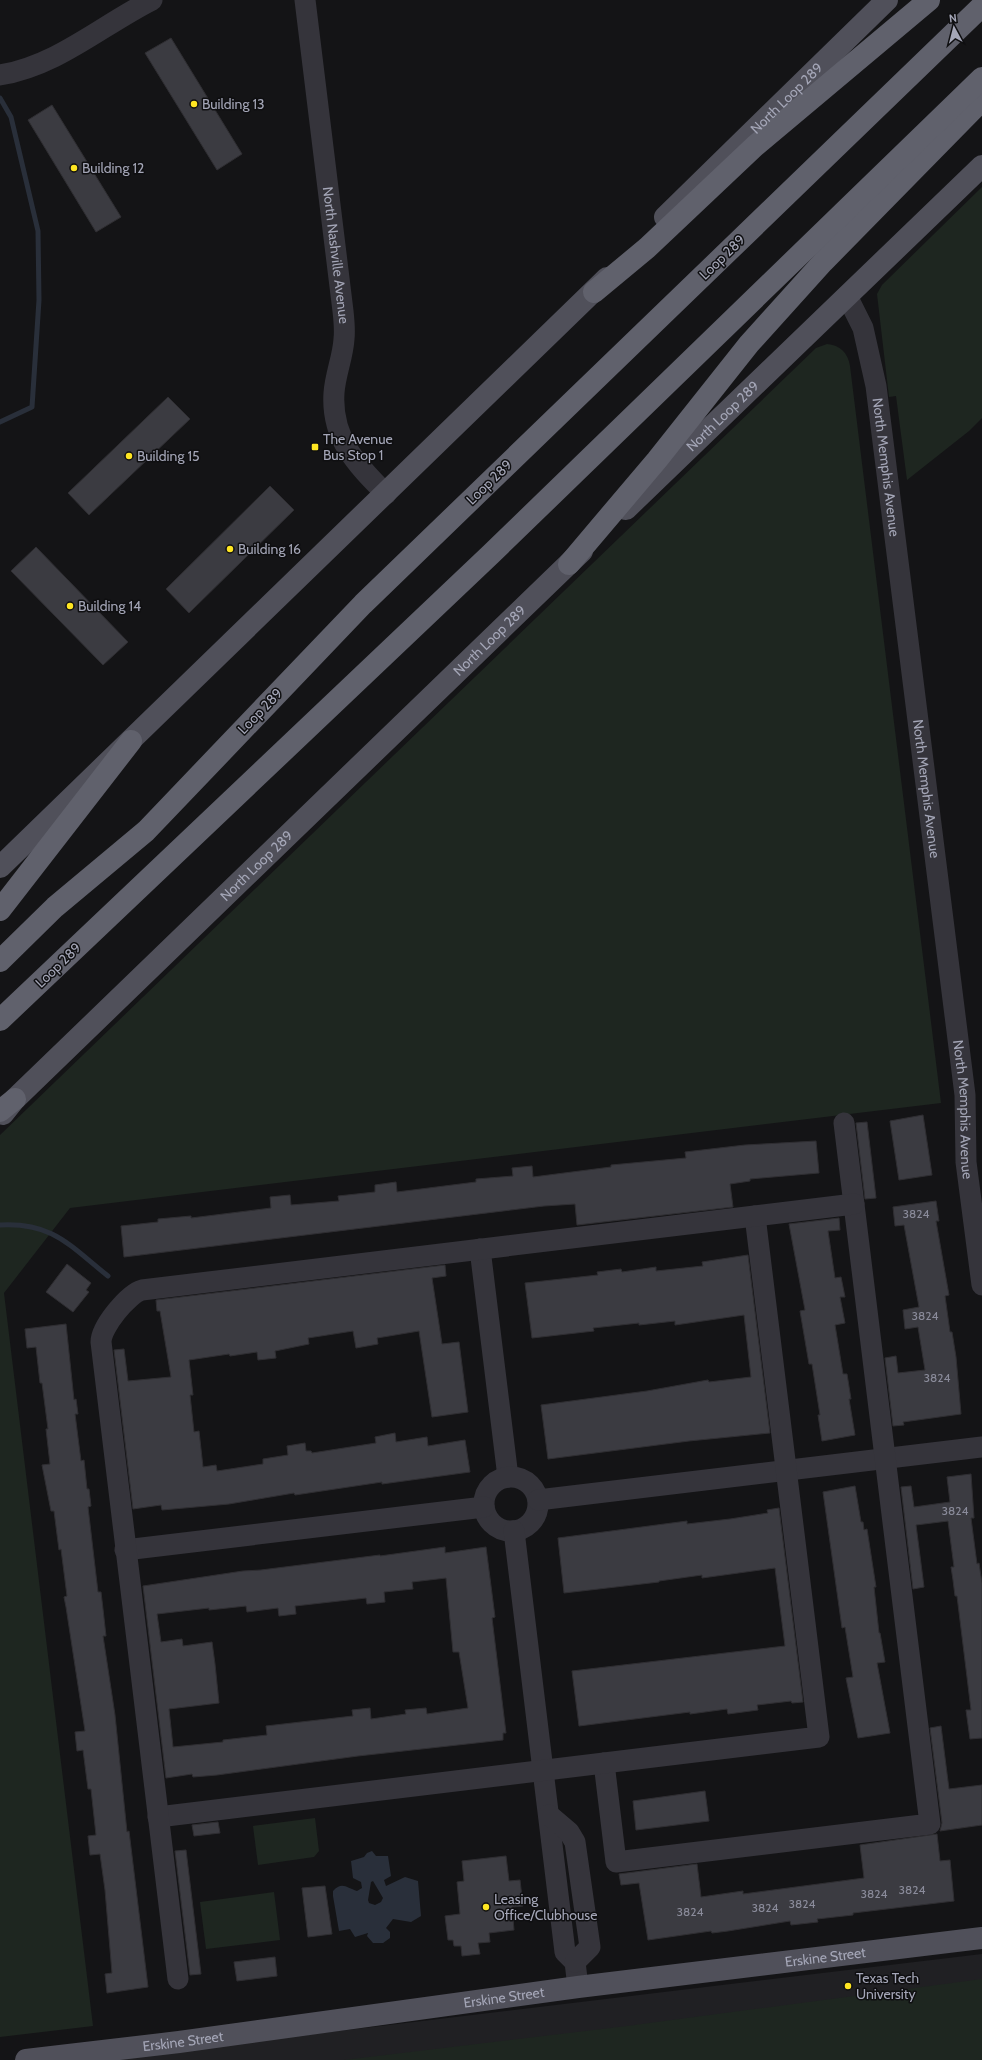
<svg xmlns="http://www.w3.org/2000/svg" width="982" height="2060" viewBox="0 0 982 2060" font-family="Cabin,sans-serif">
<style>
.built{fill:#202023}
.green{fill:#1e2620}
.water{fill:#292f3a;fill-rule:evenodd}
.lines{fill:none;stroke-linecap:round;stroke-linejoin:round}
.stream{stroke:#292f3a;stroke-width:5}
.building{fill:#3b3b41;stroke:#2f2e32;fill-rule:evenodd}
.minor{stroke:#35343b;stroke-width:21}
.major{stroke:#50505a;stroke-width:22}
.highway{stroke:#60616c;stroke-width:22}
.poi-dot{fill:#ffe622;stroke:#0f0f11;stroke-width:1.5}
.labels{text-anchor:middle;stroke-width:3;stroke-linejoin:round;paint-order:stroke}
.number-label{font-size:12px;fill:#8a8b9a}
.street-label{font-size:14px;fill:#a4a6b7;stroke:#0f0f11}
.poi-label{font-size:14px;fill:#a4a6b7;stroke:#0f0f11;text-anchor:start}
</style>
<rect width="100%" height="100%" fill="#141416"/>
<polygon class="built" points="982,1954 982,2060 98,2060 197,2048"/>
<g class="green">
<polygon points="982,187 982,418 969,431 907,480 896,396 889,397 877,294 882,285"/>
<path d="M827,344c13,1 21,9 23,22l91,737 -871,105 -66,85 89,733 -93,11v-902l816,-787z"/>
<polygon points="315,1818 319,1851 314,1857 258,1865 253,1826"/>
<polygon points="274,1892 280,1940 206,1949 200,1902"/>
<polygon points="982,1979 982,2060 344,2060 627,2026"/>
</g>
<path class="water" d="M372,1851l4,5h12l3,20 -7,4 2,6 19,-9 13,4 3,35 -10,6 -18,-3 -7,9 4,4v6l-7,5h-10l-6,-7 1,-3 -13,4 -5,-8 -11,2 -6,-35v-5c9,-10 14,-3 24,0l5,-3 -1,-6 -8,-4 -2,-17 13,-4 3,-4zM373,1881l10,17 -2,4 -6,3 -6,-2 -1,-3 3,-18z"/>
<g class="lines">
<g class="stream">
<polyline points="0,98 11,117 38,231 39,300 32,407 0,422"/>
<path d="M0,1225c53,-3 70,21 108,51"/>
</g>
</g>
<g class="building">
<polygon points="171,38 242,154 217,170 145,53"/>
<polygon points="52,105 121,217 96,232 28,120"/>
<polygon points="168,397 190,419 89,515 68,493"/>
<polygon points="270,486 294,510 189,613 166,589"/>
<polygon points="36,547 128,642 103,665 11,571"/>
<polygon points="923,1115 932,1175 899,1180 890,1121"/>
<polygon points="867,1122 876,1198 865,1199 856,1123"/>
<polygon points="816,1141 819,1173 750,1179 750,1181 730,1184 733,1207 577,1225 575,1204 544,1206 124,1257 121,1226 158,1222 158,1219 191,1216 191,1218 271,1208 270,1197 290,1195 291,1205 339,1201 338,1196 375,1192 375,1185 396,1182 397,1192 476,1182 476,1179 513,1176 512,1168 532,1166 533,1177 611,1167 611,1165 686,1158 685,1152 745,1145"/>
<polygon points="936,1201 939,1221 936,1221 949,1295 945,1296 950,1332 952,1332 956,1357 961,1414 903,1422 904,1425 893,1426 885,1358 896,1356 898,1373 925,1370 918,1327 905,1329 903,1310 919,1307 904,1225 895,1226 893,1207"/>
<polygon points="839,1218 840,1230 828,1231 835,1278 841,1277 845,1297 840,1297 845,1323 835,1325 843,1374 847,1374 851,1399 849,1399 855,1435 822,1441 818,1415 820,1415 812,1364 809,1364 800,1311 805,1310 789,1224"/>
<polygon points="748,1255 770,1433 689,1441 548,1459 541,1405 647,1391 708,1380 709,1382 751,1377 744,1315 675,1325 675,1321 639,1325 639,1323 593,1328 594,1331 532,1338 525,1283 598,1275 597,1272 621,1269 622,1272 656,1267 656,1271 703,1266 702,1262"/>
<polygon points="67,1264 91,1283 86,1290 89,1292 73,1312 46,1292"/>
<polygon points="445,1265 446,1276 432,1278 442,1344 459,1342 468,1412 432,1417 419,1331 377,1338 378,1344 356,1348 353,1331 308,1338 309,1344 275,1351 276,1358 258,1360 257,1352 230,1356 229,1354 189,1360 193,1395 190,1395 194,1432 199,1431 203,1467 216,1465 217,1471 263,1464 263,1459 288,1455 287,1446 305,1443 306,1451 311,1451 312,1453 376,1443 375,1437 395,1433 396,1442 427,1437 428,1446 465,1440 470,1472 382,1484 382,1482 295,1495 294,1493 229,1504 162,1510 161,1505 133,1509 114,1350 124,1349 128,1381 171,1377 160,1311 157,1311 156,1300"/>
<polygon points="66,1324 74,1400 76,1399 78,1414 75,1414 81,1461 84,1460 87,1489 89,1489 91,1506 88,1507 98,1592 101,1592 103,1609 106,1636 103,1636 115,1715 127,1832 129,1831 148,1987 107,1993 105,1974 112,1973 105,1890 100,1854 90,1855 88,1836 96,1835 91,1789 88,1789 83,1750 77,1751 75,1732 85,1731 66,1607 64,1597 67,1596 61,1549 59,1550 54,1511 51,1511 42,1465 50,1464 46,1429 48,1429 42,1383 40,1383 36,1347 27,1348 25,1329"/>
<polygon points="971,1474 974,1518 971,1518 977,1564 979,1563 982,1583 982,1738 970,1739 966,1710 971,1710 967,1677 957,1596 955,1596 953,1580 951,1567 954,1567 948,1521 916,1525 924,1587 913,1589 901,1487 911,1486 914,1507 950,1502 947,1477"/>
<polygon points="855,1486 861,1522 863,1522 864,1530 867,1529 876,1587 874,1587 879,1633 880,1633 885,1662 877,1663 890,1733 858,1738 846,1678 853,1677 845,1627 842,1628 823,1492"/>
<polygon points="779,1508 803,1702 792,1703 791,1701 757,1705 758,1710 728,1714 727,1709 690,1714 690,1712 579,1726 572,1671 785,1646 775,1568 702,1578 702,1575 659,1581 659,1582 564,1593 558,1538 687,1521 687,1524 730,1519 768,1513 767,1510"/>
<path d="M445,1547v6l41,-6 9,70 -3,1 14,115h-3v7l-145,16 -141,19 -24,2 -1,-3 -26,4 -23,-192 100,-15 18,-1 119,-15v1zM446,1578l7,74h6l9,56 -41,6 -1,-6 -21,2 1,4 -35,5 -1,-11 -18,2 1,6 -87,10 1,9 -44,5v2l-50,5 -4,-38 50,-6 -4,-39 -3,-22 -29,4 -1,-7 -21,3 -4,-28 52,-6v2l37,-4 1,6 31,-4 1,8 17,-2 -1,-8 71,-8 1,6 18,-2 -1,-10 29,-3 -1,-7z"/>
<polygon points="941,1726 949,1789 982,1785 982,1825 940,1831 942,1823 930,1728"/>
<polygon points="705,1791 709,1821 636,1830 633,1801"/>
<polygon points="218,1822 220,1833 194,1836 192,1825"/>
<polygon points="937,1834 940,1861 950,1860 954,1901 853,1913 853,1915 817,1919 818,1922 791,1925 790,1921 728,1931 712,1933 711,1931 648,1940 639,1883 621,1885 619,1874 697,1864 701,1897 743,1891 743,1894 864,1878 860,1845"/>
<polygon points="186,1850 201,1974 190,1975 175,1851"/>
<polygon points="506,1856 509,1881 520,1880 523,1906 512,1907 514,1930 489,1933 490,1942 478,1943 480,1954 462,1956 461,1946 454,1946 453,1940 448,1940 445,1916 460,1914 457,1882 464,1881 462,1861"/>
<polygon points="325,1886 332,1934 308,1937 302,1888"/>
<polygon points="275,1957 277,1976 237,1981 234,1962"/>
</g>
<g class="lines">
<g class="minor">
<path id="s1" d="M305,0l38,311c1,9 2,19 1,28 -1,18 -9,36 -10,54 -3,45 22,71 52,101"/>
<path d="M0,75c57,-9 102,-50 152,-75"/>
<path id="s2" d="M847,296l16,32 13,58 89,709 1,67 16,123"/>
<polyline points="480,1249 508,1477"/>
<circle cx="511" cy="1504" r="27"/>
<polyline points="538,1500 982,1447"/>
<polyline points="514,1531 565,1952 575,1962 578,1987"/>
<polyline points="125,1550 484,1507"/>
<polyline points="604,1763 616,1862 930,1824 844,1123"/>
<polyline points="549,1815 569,1832 575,1842 590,1947 575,1962"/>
<polyline points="158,1817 819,1737 755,1216"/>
<path d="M178,1979l-77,-637c0,-15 27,-48 41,-52l712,-86"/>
</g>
<g class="major">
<path id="s3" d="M665,217l222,-217"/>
<path id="s4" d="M626,509l356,-343"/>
<polyline points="0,867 607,278"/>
<path id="s5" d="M3,1114l12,-15 567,-548"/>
<path id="s6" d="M26,2060l153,-18 399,-55 404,-49"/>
</g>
<g class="highway">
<polyline points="594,292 647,248 755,146 929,0"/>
<polyline points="569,564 657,460 749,344 823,262 982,100"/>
<polyline points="0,910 131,741"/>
<polyline points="0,961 55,907 146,831 363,604 982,6"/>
<polyline points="0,1020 491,554 982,78"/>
<polyline points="0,1111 15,1099"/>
</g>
</g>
<g class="poi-dot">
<circle cx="194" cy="104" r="4"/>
<circle cx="74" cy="168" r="4"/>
<rect x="311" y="443" width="8" height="8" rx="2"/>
<circle cx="129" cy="456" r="4"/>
<circle cx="230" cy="549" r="4"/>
<circle cx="70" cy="606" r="4"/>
<circle cx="486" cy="1907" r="4"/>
<circle cx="848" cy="1986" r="4"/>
</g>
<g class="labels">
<g class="number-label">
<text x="916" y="1218">3824</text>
<text x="925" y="1320">3824</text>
<text x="937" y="1382">3824</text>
<text x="955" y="1515">3824</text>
<text x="912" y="1894">3824</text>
<text x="874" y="1898">3824</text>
<text x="802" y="1908">3824</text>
<text x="765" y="1912">3824</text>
<text x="690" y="1916">3824</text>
</g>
<g class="street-label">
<text dy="5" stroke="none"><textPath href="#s3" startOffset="170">North Loop 289</textPath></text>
<text dy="5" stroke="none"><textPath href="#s1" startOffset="257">North Nashville Avenue</textPath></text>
<text transform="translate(722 257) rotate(-44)" y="5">Loop 289</text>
<text dy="5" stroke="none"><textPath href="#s4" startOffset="134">North Loop 289</textPath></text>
<text dy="5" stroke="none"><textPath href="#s2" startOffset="177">North Memphis Avenue</textPath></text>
<text transform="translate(489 482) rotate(-44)" y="5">Loop 289</text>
<text dy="5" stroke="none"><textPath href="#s5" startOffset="679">North Loop 289</textPath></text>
<text transform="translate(260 711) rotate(-46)" y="5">Loop 289</text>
<text dy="5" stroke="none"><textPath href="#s2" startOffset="501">North Memphis Avenue</textPath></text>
<text dy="5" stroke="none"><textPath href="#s5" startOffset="355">North Loop 289</textPath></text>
<text transform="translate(58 965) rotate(-44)" y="5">Loop 289</text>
<text dy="5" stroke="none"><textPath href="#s2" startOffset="824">North Memphis Avenue</textPath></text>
<text dy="5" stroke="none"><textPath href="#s6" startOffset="806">Erskine Street</textPath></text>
<text dy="5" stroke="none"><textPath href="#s6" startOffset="482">Erskine Street</textPath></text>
<text dy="5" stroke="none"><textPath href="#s6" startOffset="158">Erskine Street</textPath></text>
</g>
<g class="poi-label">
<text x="202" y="109">Building 13</text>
<text x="82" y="173">Building 12</text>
<text x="323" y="444">The Avenue<tspan x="323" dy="16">Bus Stop 1</tspan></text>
<text x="137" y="461">Building 15</text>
<text x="238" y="554">Building 16</text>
<text x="78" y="611">Building 14</text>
<text x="494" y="1904">Leasing<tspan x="494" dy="16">Office/Clubhouse</tspan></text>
<text x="856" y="1983">Texas Tech<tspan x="856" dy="16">University</tspan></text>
</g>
</g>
<g transform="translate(954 28) rotate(353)" stroke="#0f0f11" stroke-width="3" paint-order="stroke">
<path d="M0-3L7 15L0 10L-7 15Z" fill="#a4a6b7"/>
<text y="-6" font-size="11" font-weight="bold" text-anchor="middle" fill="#a4a6b7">N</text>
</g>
</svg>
